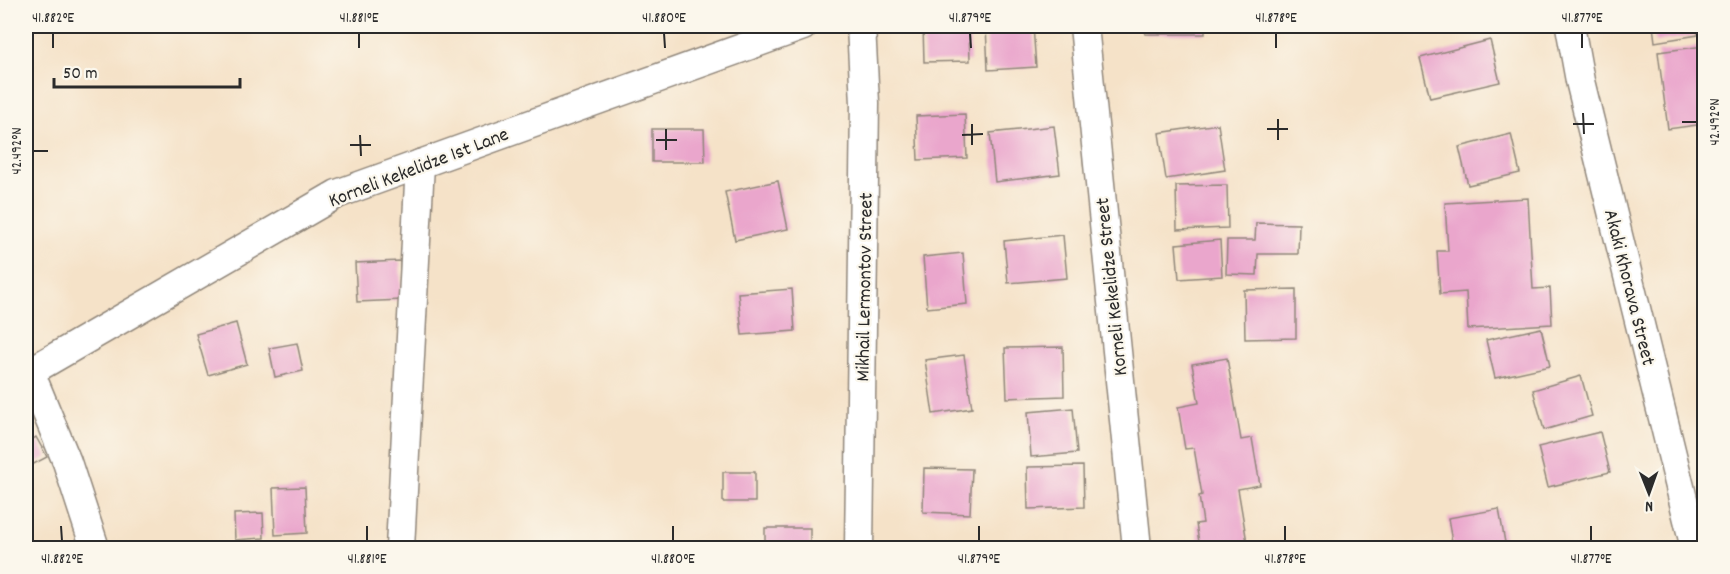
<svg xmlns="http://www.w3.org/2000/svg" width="1730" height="574" viewBox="0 0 1730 574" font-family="Dekko,sans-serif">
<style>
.building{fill:#eaa6cc}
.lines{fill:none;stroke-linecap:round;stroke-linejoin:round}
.street-casing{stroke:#90867a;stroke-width:31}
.street{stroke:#fff;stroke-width:28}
.ticks{fill:none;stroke:#2b2b2b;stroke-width:2}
.labels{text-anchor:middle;stroke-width:4.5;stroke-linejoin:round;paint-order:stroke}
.street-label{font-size:20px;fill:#2b2b2b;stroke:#fbf7ec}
.neatline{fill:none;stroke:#2b2b2b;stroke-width:2}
.ticks-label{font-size:15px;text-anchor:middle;fill:#2b2b2b}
</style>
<rect width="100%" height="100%" fill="#fbf7ec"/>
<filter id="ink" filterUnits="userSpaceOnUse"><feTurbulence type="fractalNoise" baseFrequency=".0167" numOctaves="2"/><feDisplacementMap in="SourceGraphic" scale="12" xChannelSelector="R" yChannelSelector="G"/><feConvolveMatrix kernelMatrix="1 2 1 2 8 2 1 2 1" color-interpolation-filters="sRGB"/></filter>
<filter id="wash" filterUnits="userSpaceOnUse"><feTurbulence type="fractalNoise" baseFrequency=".008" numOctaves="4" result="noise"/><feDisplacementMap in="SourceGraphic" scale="24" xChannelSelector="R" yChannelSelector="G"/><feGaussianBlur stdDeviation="1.35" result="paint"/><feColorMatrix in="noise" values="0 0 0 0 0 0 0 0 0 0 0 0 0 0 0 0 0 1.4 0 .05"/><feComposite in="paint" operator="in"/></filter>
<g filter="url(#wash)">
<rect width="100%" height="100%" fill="#f5e2c8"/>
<g id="blocks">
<g class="building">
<polygon points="923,26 969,26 970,61 924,62"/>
<polygon points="986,26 1033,26 1036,67 988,70"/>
<rect x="1145" y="26" width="60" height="8"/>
<polygon points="1653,26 1697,26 1698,35 1655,42"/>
<polygon points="1490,40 1500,82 1430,98 1420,58"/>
<polygon points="1704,46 1704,124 1668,129 1658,52"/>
<polygon points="965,114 967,158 918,160 916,116"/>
<polygon points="1218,124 1225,170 1166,179 1159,133"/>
<polygon points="1054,126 1060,174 995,182 990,133"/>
<polygon points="652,129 704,129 705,162 652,162"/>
<polygon points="1511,134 1520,173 1468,185 1459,147"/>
<polygon points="778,181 788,229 735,240 725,192"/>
<polygon points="1227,185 1228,228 1177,230 1176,186"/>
<polygon points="1528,198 1533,289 1550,288 1552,324 1468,329 1466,292 1440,294 1437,251 1448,251 1445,203"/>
<polygon points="1256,223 1299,224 1298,254 1258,254 1257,275 1226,274 1227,240 1255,240"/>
<polygon points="1063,235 1067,278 1008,283 1004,241"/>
<polygon points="1220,240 1222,276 1179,279 1176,244"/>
<polygon points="963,253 967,304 927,308 923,257"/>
<polygon points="400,261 402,300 357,302 355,263"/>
<polygon points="792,289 795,331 742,335 738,293"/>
<polygon points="1296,289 1296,338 1245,339 1244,290"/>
<polygon points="236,323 247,364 208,375 196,334"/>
<polygon points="1541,328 1550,366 1495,378 1486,340"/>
<polygon points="297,343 303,371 275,377 269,348"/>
<polygon points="1063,347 1064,396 1007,398 1005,348"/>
<polygon points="964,355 972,408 933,414 925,360"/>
<polygon points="1227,358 1241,440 1252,438 1260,485 1238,489 1248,548 1200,548 1196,524 1203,523 1199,496 1202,495 1194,448 1185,449 1178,407 1199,403 1192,364"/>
<polygon points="1581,376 1592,416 1544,430 1533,390"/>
<polygon points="1073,408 1077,453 1031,457 1028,412"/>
<polygon points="1600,432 1610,472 1548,487 1538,447"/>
<polygon points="36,437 47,457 26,468 26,443"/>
<polygon points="1083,466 1084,507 1028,509 1027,467"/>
<polygon points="924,468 972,469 970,514 923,512"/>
<rect x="723" y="472" width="32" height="30"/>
<polygon points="305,487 307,533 275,535 273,488"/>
<polygon points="1499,509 1506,548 1453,548 1448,518"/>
<polygon points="263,513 264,538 235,540 234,514"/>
<rect x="765" y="528" width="45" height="20"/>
<polygon points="1418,545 1419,548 1404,548 1404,547"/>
</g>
</g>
</g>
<g filter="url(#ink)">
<use href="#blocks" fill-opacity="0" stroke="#90867a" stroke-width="1.5"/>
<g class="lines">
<defs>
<g id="street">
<polyline points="1084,26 1137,548"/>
<polyline points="1570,26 1580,81 1695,548"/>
<polyline points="30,372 67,462 95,548"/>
<polyline points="26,374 337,194 803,26"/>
<polyline points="400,548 420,164"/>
<polyline points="859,548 865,103 861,26"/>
</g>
</defs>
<use href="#street" class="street-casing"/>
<use href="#street" class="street"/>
</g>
</g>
<path class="ticks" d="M53,33v15M359,33v15M664,33l1,15M970,33l1,15M1276,33v15M1582,33v15M1583,113l1,21M1278,119v21M1682,122h15M972,124v21M1573,124h21M666,129v21M1267,129h21M360,135l1,21M962,135l21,-1M656,140h21M350,145h21M33,151h15M61,526l1,15M367,526v15M673,526v15M979,526v15M1285,526v15M1591,526v15"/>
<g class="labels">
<g class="street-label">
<text transform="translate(418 166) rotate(-21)" y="7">Korneli Kekelidze 1st Lane</text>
<text transform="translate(863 287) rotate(-89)" y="7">Mikhail Lermontov Street</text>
<text transform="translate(1110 287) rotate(-96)" y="7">Korneli Kekelidze Street</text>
<text transform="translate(1631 287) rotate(76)" y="7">Akaki Khorava Street</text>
</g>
</g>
<rect width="1730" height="574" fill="none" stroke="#fbf7ec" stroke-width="66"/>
<g transform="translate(1649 493) rotate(179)" stroke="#fbf7ec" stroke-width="4.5" paint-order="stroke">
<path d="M0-4.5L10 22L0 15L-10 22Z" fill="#2b2b2b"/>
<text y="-9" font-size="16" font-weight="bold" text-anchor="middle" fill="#2b2b2b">N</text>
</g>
<path d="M54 78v9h186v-9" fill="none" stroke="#2b2b2b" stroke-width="3"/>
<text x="63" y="78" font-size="18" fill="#2b2b2b" stroke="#fbf7ec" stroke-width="4.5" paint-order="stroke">50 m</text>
<rect x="33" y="33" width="1664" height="508" class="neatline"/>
<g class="ticks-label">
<text x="53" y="22">41.882°E</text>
<text x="359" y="22">41.881°E</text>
<text x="664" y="22">41.880°E</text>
<text x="970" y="22">41.879°E</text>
<text x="1276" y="22">41.878°E</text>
<text x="1582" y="22">41.877°E</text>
<text transform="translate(1714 122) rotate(-90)" y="5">42.492°N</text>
<text transform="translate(16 151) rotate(-90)" y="5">42.492°N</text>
<text x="62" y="563">41.882°E</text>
<text x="367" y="563">41.881°E</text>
<text x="673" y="563">41.880°E</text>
<text x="979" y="563">41.879°E</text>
<text x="1285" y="563">41.878°E</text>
<text x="1591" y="563">41.877°E</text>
</g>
</svg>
